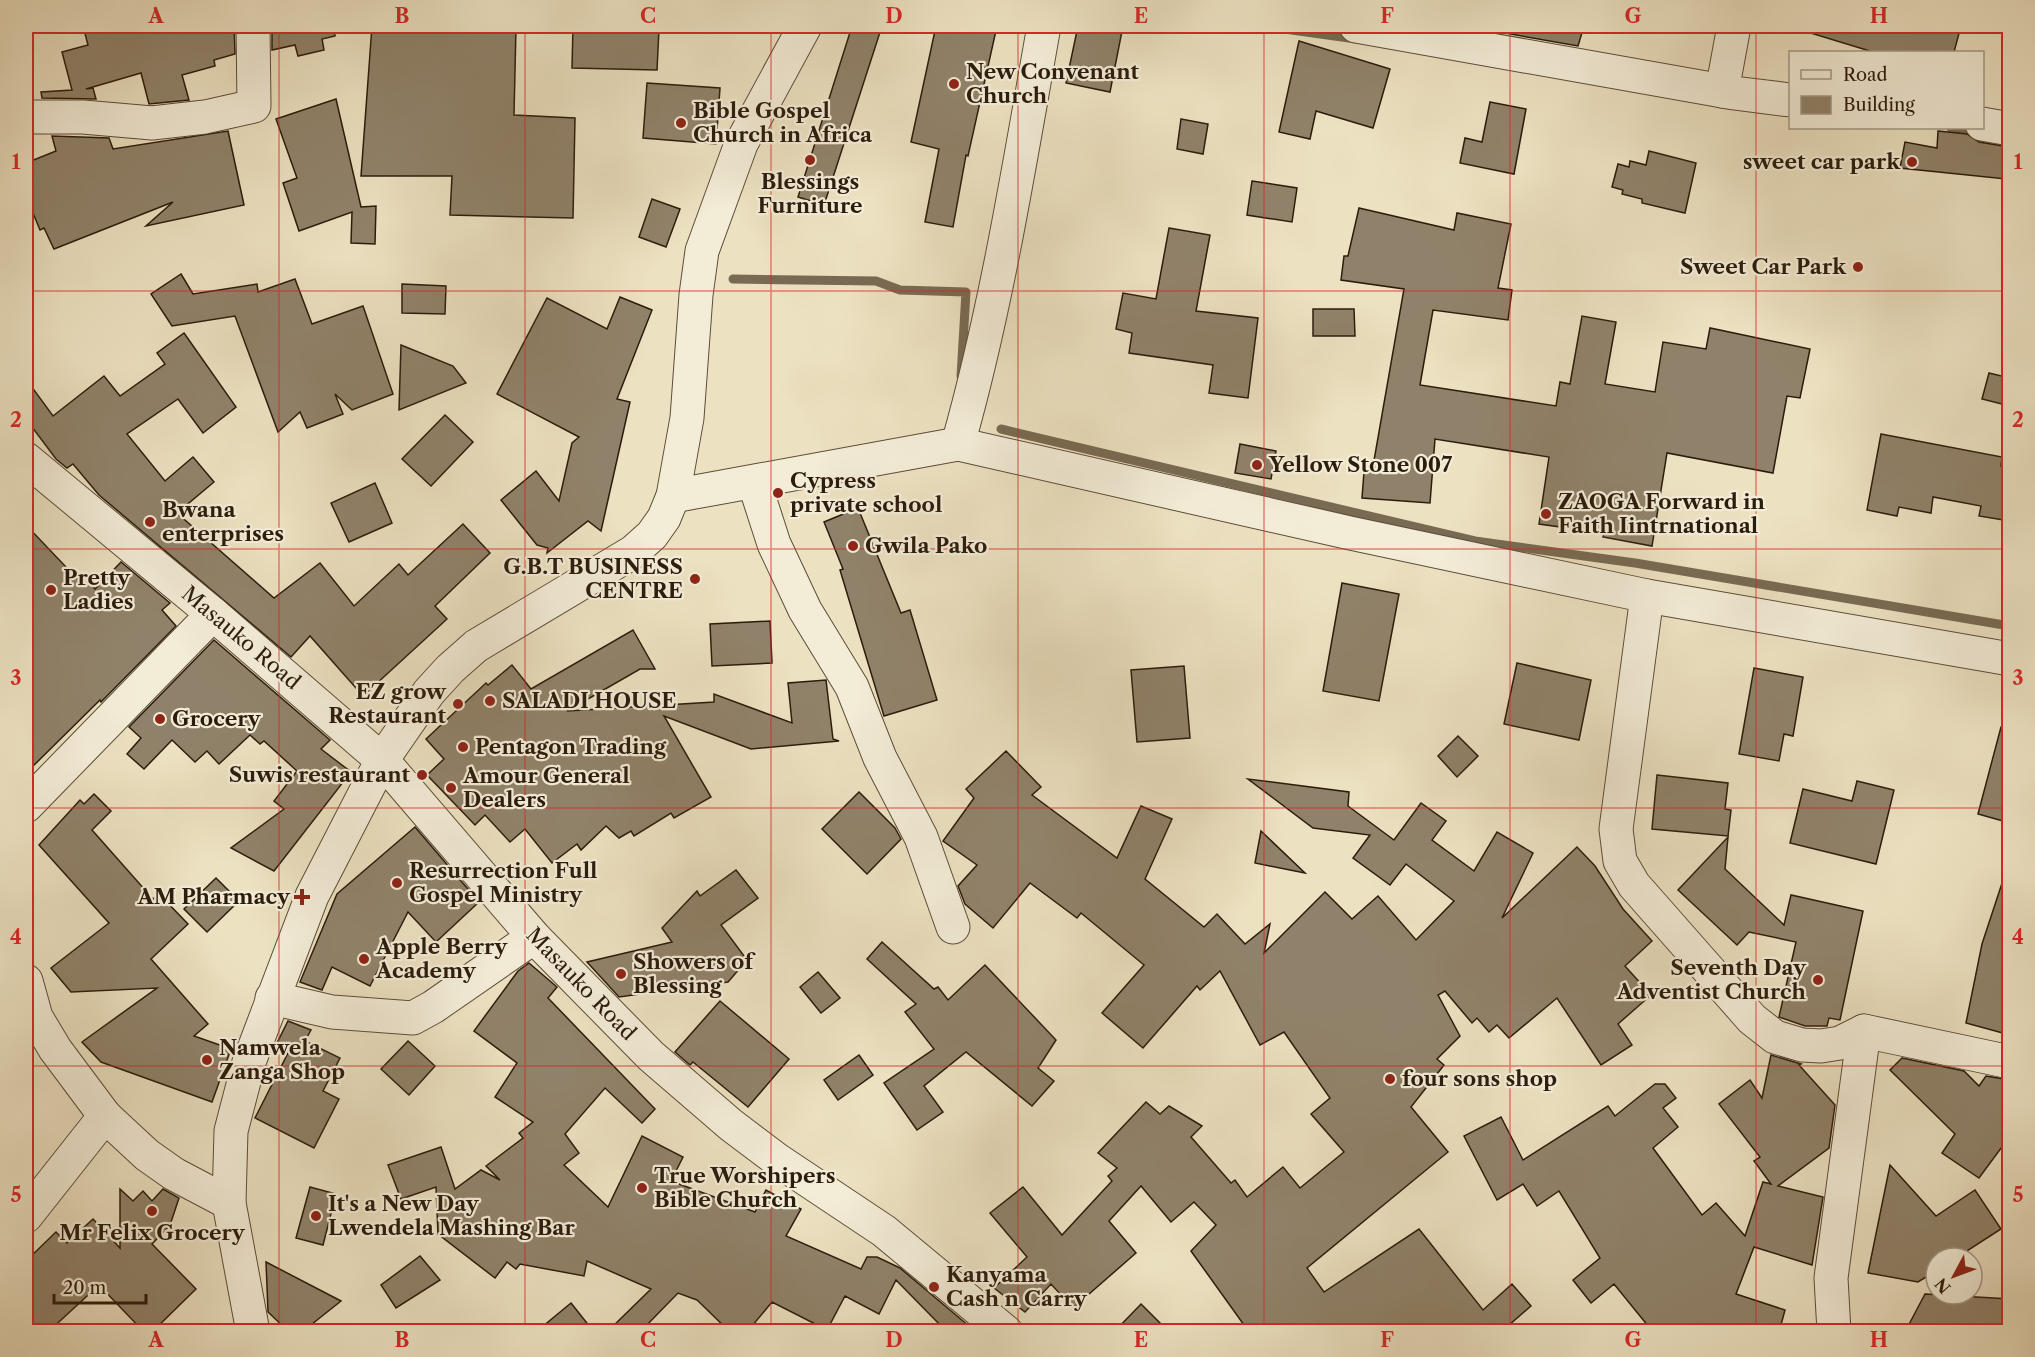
<svg xmlns="http://www.w3.org/2000/svg" width="2035" height="1357" viewBox="0 0 2035 1357" font-family="'Libre Caslon Text',serif">
<style>
.lines{fill:none;stroke-linecap:round;stroke-linejoin:round}
.stream{stroke:#786a53;stroke-width:9}
.building{fill:#90826a;stroke:#2c1c0c;stroke-width:1.5}
.minor-casing{stroke:#5c4d39;stroke-width:35}
.minor{stroke:#f3ecd7;stroke-width:33}
.grid{fill:none;stroke:#d62828;stroke-width:1.5;stroke-opacity:0.55}
.poi-dot{fill:#8f2418;stroke:#f3ecd7;stroke-width:2}
.labels{text-anchor:middle;stroke-width:4.5;stroke-linejoin:round;paint-order:stroke}
.poi-label{font-size:21px;font-weight:bold;fill:#2c1c0c;stroke:#f3ecd7;text-anchor:start}
.street-label{font-size:21px;fill:#2c1c0c;stroke:#f3ecd7}
.neatline{fill:none;stroke:#d62828;stroke-width:2}
.grid-label{font-size:20px;text-anchor:middle;font-weight:bold;fill:#d62828}
</style>
<rect width="100%" height="100%" fill="#ece1c1"/>
<filter id="stains"><feTurbulence type="fractalNoise" baseFrequency=".00333" numOctaves="4"/><feColorMatrix values="0 0 0 0 .2 0 0 0 0 .09 0 0 0 0 .02 0 0 0 .5 -.17"/></filter>
<radialGradient id="worn" r=".72"><stop offset=".6" stop-color="#630" stop-opacity="0"/><stop offset="1" stop-color="#630" stop-opacity=".3"/></radialGradient>
<g class="lines">
<g class="stream">
<polyline points="1264,26 1356,39"/>
<polyline points="1951,128 1978,132"/>
<polyline points="733,279 876,281 900,290 966,292 961,376"/>
<polyline points="1001,429 1475,541 1635,563 2010,626"/>
</g>
</g>
<g class="building">
<polygon points="83,26 234,26 235,54 214,60 215,66 182,75 189,100 149,104 141,73 86,89 93,88 96,99 42,98 41,92 72,90 62,52 88,45"/>
<polygon points="272,26 334,26 335,36 322,39 324,50 298,56 295,45 272,50"/>
<polygon points="372,26 516,27 514,115 575,118 573,218 450,215 452,176 361,176"/>
<polygon points="573,26 659,29 657,70 572,68"/>
<polygon points="852,26 882,26 824,205 798,197"/>
<polygon points="936,26 997,26 968,156 966,155 953,227 925,222 939,149 911,142"/>
<polygon points="1078,26 1123,26 1110,92 1066,83"/>
<polygon points="1500,26 1584,26 1578,46 1499,32"/>
<polygon points="1805,26 1961,26 1954,52 1873,52 1804,31"/>
<polygon points="1299,41 1390,69 1373,128 1316,111 1310,139 1279,132"/>
<polygon points="647,83 720,88 716,144 643,138"/>
<polygon points="336,99 361,207 376,206 375,244 351,243 352,212 299,231 283,183 297,178 276,119"/>
<polygon points="1490,102 1526,109 1514,174 1460,163 1465,138 1482,142"/>
<polygon points="1181,119 1208,124 1203,154 1177,149"/>
<polygon points="228,131 244,205 146,226 173,202 54,249 44,228 40,230 26,196 26,163 56,151 52,136 109,138 113,149"/>
<polygon points="1938,131 1967,134 1979,142 2009,147 2006,179 1900,168 1905,142 1937,148"/>
<polygon points="1649,151 1696,163 1685,213 1642,203 1642,199 1622,194 1623,190 1612,187 1618,164 1629,167 1630,161 1646,165"/>
<polygon points="1252,181 1297,188 1292,222 1247,215"/>
<polygon points="652,199 680,209 666,247 639,237"/>
<polygon points="1359,208 1454,230 1457,213 1511,224 1498,288 1512,290 1508,320 1433,310 1420,385 1556,406 1560,382 1570,384 1582,316 1616,322 1605,384 1655,392 1663,342 1706,349 1710,328 1810,349 1800,398 1787,396 1773,473 1667,453 1652,546 1603,537 1604,533 1539,524 1549,457 1435,439 1430,503 1362,498 1364,472 1372,472 1404,289 1341,280 1344,256 1348,256"/>
<polygon points="1169,228 1210,235 1196,311 1258,318 1248,398 1209,393 1213,365 1129,353 1132,333 1116,329 1123,293 1156,299"/>
<polygon points="181,274 193,294 257,284 258,292 295,279 312,324 363,306 393,394 352,410 335,394 343,414 307,428 300,412 278,432 235,316 172,326 151,294"/>
<polygon points="402,284 446,286 445,314 402,313"/>
<polygon points="620,297 652,310 617,399 630,402 601,531 588,521 547,553 548,548 537,545 501,500 536,471 559,501 572,443 579,437 497,394 547,298 607,329"/>
<polygon points="1313,309 1354,309 1355,336 1313,336"/>
<polygon points="184,333 236,407 203,433 178,399 127,434 165,481 193,457 214,482 177,513 274,598 320,563 354,606 399,564 408,575 463,524 490,553 435,606 447,619 363,696 310,636 291,657 99,495 73,464 67,468 56,459 26,419 26,379 53,416 104,376 120,396 165,364 157,353"/>
<polygon points="401,345 453,366 466,383 399,410"/>
<polygon points="1989,373 2010,378 2010,406 1982,399"/>
<polygon points="445,415 473,442 431,486 402,459"/>
<polygon points="1881,434 2002,457 2001,466 2010,467 2010,521 1979,516 1981,506 1933,497 1931,513 1899,507 1897,516 1867,510"/>
<polygon points="1240,444 1276,451 1271,479 1235,473"/>
<polygon points="375,483 392,523 349,542 331,503"/>
<polygon points="858,508 901,613 910,610 937,700 884,716 840,570 843,569 824,522"/>
<polygon points="26,525 84,586 89,581 95,589 121,562 170,603 162,610 176,626 101,702 100,700 26,773"/>
<polygon points="1342,583 1399,594 1379,701 1323,691"/>
<polygon points="770,621 772,663 712,666 710,624"/>
<polygon points="633,630 655,669 640,669 567,711 714,702 714,694 792,723 788,683 826,680 833,739 839,741 751,749 664,716 711,797 674,818 671,813 634,836 631,831 619,838 606,826 581,850 577,844 552,863 525,829 510,842 485,815 475,825 427,775 444,759 426,739 486,683 488,685 512,665 531,689"/>
<polygon points="214,640 330,740 321,749 351,772 274,871 231,848 284,809 274,801 297,771 264,741 260,744 250,735 219,764 207,751 195,762 172,740 144,769 127,754 141,738 129,727"/>
<polygon points="1517,663 1591,680 1579,740 1504,724"/>
<polygon points="1184,666 1190,738 1137,742 1131,670"/>
<polygon points="1754,668 1803,677 1793,736 1784,734 1779,761 1739,754"/>
<polygon points="2001,727 2010,728 2010,823 1978,814"/>
<polygon points="1458,736 1478,756 1457,777 1438,756"/>
<polygon points="1006,751 1041,787 1032,795 1117,858 1141,806 1172,819 1145,879 1204,927 1217,914 1245,944 1270,924 1264,953 1325,892 1352,919 1378,896 1416,940 1454,901 1406,864 1390,885 1353,858 1370,835 1313,828 1248,779 1349,792 1348,806 1394,840 1421,803 1446,821 1432,840 1474,871 1497,832 1533,853 1502,918 1577,847 1595,866 1623,909 1652,941 1625,966 1651,995 1618,1024 1632,1045 1601,1065 1557,998 1509,1038 1497,1025 1489,1032 1477,1018 1472,1023 1445,991 1438,995 1460,1036 1437,1059 1444,1065 1411,1107 1448,1152 1307,1268 1324,1292 1419,1229 1483,1310 1512,1284 1531,1306 1501,1332 1249,1332 1191,1251 1216,1225 1194,1202 1171,1222 1141,1186 1109,1221 1136,1253 1073,1308 1051,1284 1025,1312 994,1288 1027,1257 990,1213 1023,1187 1062,1235 1112,1181 1108,1176 1117,1168 1098,1153 1146,1102 1160,1114 1169,1106 1202,1126 1191,1137 1231,1183 1235,1180 1247,1197 1283,1167 1300,1188 1344,1152 1311,1114 1330,1098 1284,1032 1260,1045 1220,971 1200,990 1197,986 1143,1048 1102,1013 1144,965 1081,913 1077,918 1030,883 993,928 965,904 958,886 977,865 943,841 974,798 966,789"/>
<polygon points="1657,775 1728,783 1725,809 1731,810 1728,836 1652,829"/>
<polygon points="1857,781 1894,790 1876,864 1790,843 1803,789 1852,801"/>
<polygon points="859,792 895,828 901,839 867,874 822,829"/>
<polygon points="94,794 111,811 92,830 153,899 159,894 188,924 151,959 208,1024 194,1036 231,1049 212,1102 101,1062 82,1042 157,988 71,992 51,968 109,923 39,845 80,800 84,804"/>
<polygon points="415,827 479,902 436,942 408,912 370,986 332,967 322,990 300,982 337,894"/>
<polygon points="1261,831 1305,873 1255,863"/>
<polygon points="1728,837 1725,869 1784,925 1791,895 1863,911 1840,1020 1829,1018 1827,1026 1805,1026 1779,1017 1796,942 1749,932 1737,945 1678,890"/>
<polygon points="736,870 758,898 721,925 747,960 728,982 619,997 587,962 672,942 662,928 697,891 700,896"/>
<polygon points="2005,874 2010,875 2010,1035 1966,1023 1982,944"/>
<polygon points="216,878 239,901 207,932 184,909"/>
<polygon points="882,942 934,989 938,987 948,1000 985,965 1056,1040 1038,1068 1054,1081 1032,1106 966,1052 924,1086 943,1112 917,1130 884,1083 934,1049 905,1012 916,1004 867,959"/>
<polygon points="529,963 557,987 548,998 655,1109 642,1123 605,1088 565,1134 579,1153 564,1165 608,1207 642,1136 683,1157 671,1181 755,1212 766,1190 801,1209 786,1236 861,1269 867,1257 877,1257 900,1268 976,1332 947,1332 896,1280 879,1314 845,1296 827,1330 772,1302 747,1332 730,1332 697,1300 678,1293 640,1332 607,1332 651,1289 587,1261 584,1276 520,1264 516,1269 507,1262 495,1278 438,1234 436,1187 401,1199 388,1165 441,1147 455,1189 481,1170 500,1180 486,1166 523,1138 519,1133 533,1122 495,1097 517,1063 474,1031 518,971"/>
<polygon points="818,972 840,998 821,1013 800,987"/>
<polygon points="720,1001 789,1059 748,1107 693,1062 690,1065 675,1052"/>
<polygon points="288,1021 311,1030 305,1041 340,1058 323,1091 339,1099 314,1148 255,1118 289,1051 276,1045"/>
<polygon points="408,1041 435,1066 409,1095 381,1069"/>
<polygon points="859,1055 873,1075 838,1100 824,1080"/>
<polygon points="1771,1055 1801,1064 1799,1065 1835,1105 1829,1148 1778,1186 1823,1197 1812,1265 1754,1247 1736,1294 1785,1310 1779,1332 1653,1332 1614,1284 1591,1303 1573,1280 1600,1258 1559,1191 1537,1206 1523,1184 1497,1200 1464,1136 1501,1117 1523,1160 1608,1106 1615,1116 1655,1084 1665,1084 1676,1098 1663,1108 1678,1127 1653,1148 1702,1215 1716,1203 1745,1236 1763,1182 1771,1184 1754,1161 1760,1157 1719,1104 1750,1080 1762,1098"/>
<polygon points="1902,1058 1964,1071 1979,1086 1986,1076 2010,1080 2010,1136 1979,1178 1942,1153 1955,1134 1890,1070"/>
<polygon points="1890,1165 1936,1216 1975,1190 2001,1229 1956,1258 1936,1258 1936,1271 1918,1282 1868,1273"/>
<polygon points="310,1187 336,1194 323,1245 296,1238"/>
<polygon points="120,1189 133,1201 143,1191 152,1201 163,1189 179,1198 170,1225 152,1244 196,1289 152,1332 144,1332 99,1285 48,1332 26,1332 26,1261 56,1232 67,1243 93,1219 120,1248"/>
<polygon points="420,1256 440,1280 396,1308 381,1285"/>
<polygon points="266,1262 341,1301 302,1332 289,1332 268,1312"/>
<polygon points="1925,1294 2010,1299 2010,1332 1905,1332"/>
<polygon points="571,1303 594,1332 536,1332"/>
<polygon points="1141,1304 1169,1332 1114,1332"/>
</g>
<g class="lines">
<defs>
<g id="minor">
<polyline points="1356,26 1734,93 1790,100"/>
<polyline points="1722,91 1734,26"/>
<polyline points="26,117 83,117 152,123 205,117 254,106 253,26"/>
<polyline points="1982,124 2010,129"/>
<path d="M958,444c39,-138 61,-278 86,-418"/>
<polyline points="26,459 213,614 382,760 534,937 651,1056 731,1125 776,1159 884,1231 1006,1332"/>
<polyline points="754,482 774,544 805,610 852,687 880,758 921,837 953,927"/>
<polyline points="673,496 958,444 1350,533 1647,596 2010,659"/>
<polyline points="1647,596 1616,829 1620,861 1634,885 1752,1019 1775,1037 1802,1045 1821,1046 1840,1043 1864,1031 2010,1062"/>
<polyline points="26,806 213,614"/>
<polyline points="26,981 36,1017 55,1049 105,1116 147,1155 174,1174 229,1203"/>
<polyline points="272,998 332,1012 413,1018 433,1007 534,937"/>
<polyline points="26,1216 105,1116"/>
<polyline points="253,1332 229,1203 231,1131 249,1062 312,896 382,760 429,692 450,669 476,646 633,552 652,535 664,518 673,496 687,418 696,295 702,251 741,144 805,26"/>
<polyline points="1834,1332 1831,1278 1864,1031"/>
</g>
</defs>
<use href="#minor" class="minor-casing"/>
<use href="#minor" class="minor"/>
</g>
<path class="grid" d="M279,26v1306M525,26v1306M771,26v1306M1018,26v1306M1264,26v1306M1510,26v1306M1756,26v1306M26,291h1984M26,549h1984M26,808h1984M26,1066h1984"/>
<g class="poi-dot">
<circle cx="954" cy="84" r="6"/>
<circle cx="681" cy="123" r="6"/>
<circle cx="810" cy="160" r="6"/>
<circle cx="1912" cy="162" r="6"/>
<circle cx="1858" cy="267" r="6"/>
<circle cx="1257" cy="465" r="6"/>
<circle cx="778" cy="493" r="6"/>
<circle cx="1546" cy="514" r="6"/>
<circle cx="150" cy="522" r="6"/>
<circle cx="853" cy="546" r="6"/>
<circle cx="695" cy="579" r="6"/>
<circle cx="51" cy="590" r="6"/>
<circle cx="490" cy="701" r="6"/>
<circle cx="458" cy="704" r="6"/>
<circle cx="160" cy="719" r="6"/>
<circle cx="463" cy="747" r="6"/>
<circle cx="422" cy="775" r="6"/>
<circle cx="451" cy="788" r="6"/>
<circle cx="397" cy="883" r="6"/>
<path d="M299 888h6v6h6v6h-6v6h-6v-6h-6v-6h6z"/>
<circle cx="364" cy="959" r="6"/>
<circle cx="621" cy="974" r="6"/>
<circle cx="1818" cy="980" r="6"/>
<circle cx="207" cy="1060" r="6"/>
<circle cx="1390" cy="1079" r="6"/>
<circle cx="642" cy="1188" r="6"/>
<circle cx="152" cy="1211" r="6"/>
<circle cx="316" cy="1216" r="6"/>
<circle cx="934" cy="1287" r="6"/>
</g>
<g class="labels">
<g class="poi-label">
<text x="966" y="79">New Convenant<tspan x="966" dy="24">Church</tspan></text>
<text x="693" y="118">Bible Gospel<tspan x="693" dy="24">Church in Africa</tspan></text>
<text x="1900" y="169" text-anchor="end">sweet car park</text>
<text x="810" y="189" text-anchor="middle">Blessings<tspan x="810" dy="24">Furniture</tspan></text>
<text x="1846" y="274" text-anchor="end">Sweet Car Park</text>
<text x="1269" y="472">Yellow Stone 007</text>
<text x="790" y="488">Cypress<tspan x="790" dy="24">private school</tspan></text>
<text x="1558" y="509">ZAOGA Forward in<tspan x="1558" dy="24">Faith Iintrnational</tspan></text>
<text x="162" y="517">Bwana<tspan x="162" dy="24">enterprises</tspan></text>
<text x="865" y="553">Gwila Pako</text>
<text x="683" y="574" text-anchor="end">G.B.T BUSINESS<tspan x="683" dy="24">CENTRE</tspan></text>
<text x="63" y="585">Pretty<tspan x="63" dy="24">Ladies</tspan></text>
<text x="446" y="699" text-anchor="end">EZ grow<tspan x="446" dy="24">Restaurant</tspan></text>
<text x="502" y="708">SALADI HOUSE</text>
<text x="172" y="726">Grocery</text>
<text x="475" y="754">Pentagon Trading</text>
<text x="410" y="782" text-anchor="end">Suwis restaurant</text>
<text x="463" y="783">Amour General<tspan x="463" dy="24">Dealers</tspan></text>
<text x="409" y="878">Resurrection Full<tspan x="409" dy="24">Gospel Ministry</tspan></text>
<text x="290" y="904" text-anchor="end">AM Pharmacy</text>
<text x="376" y="954">Apple Berry<tspan x="376" dy="24">Academy</tspan></text>
<text x="633" y="969">Showers of<tspan x="633" dy="24">Blessing</tspan></text>
<text x="1806" y="975" text-anchor="end">Seventh Day<tspan x="1806" dy="24">Adventist Church</tspan></text>
<text x="219" y="1055">Namwela<tspan x="219" dy="24">Zanga Shop</tspan></text>
<text x="1402" y="1086">four sons shop</text>
<text x="654" y="1183">True Worshipers<tspan x="654" dy="24">Bible Church</tspan></text>
<text x="328" y="1211">It's a New Day<tspan x="328" dy="24">Lwendela Mashing Bar</tspan></text>
<text x="152" y="1240" text-anchor="middle">Mr Felix Grocery</text>
<text x="946" y="1282">Kanyama<tspan x="946" dy="24">Cash n Carry</tspan></text>
</g>
<g class="street-label">
<text transform="translate(241 638) rotate(40)" y="7">Masauko Road</text>
<text transform="translate(581 984) rotate(46)" y="7">Masauko Road</text>
</g>
</g>
<rect width="2035" height="1357" fill="none" stroke="#ece1c1" stroke-width="66"/>
<rect x="1789" y="51" width="195" height="78" fill="#f3ecd7" stroke="#a39986" stroke-width="1.5"/>
<rect x="1801" y="70" width="30" height="9" fill="#f3ecd7" stroke="#a39986" stroke-width="1.5"/>
<text x="1843" y="81" font-size="18" fill="#2c1c0c">Road</text>
<rect x="1801" y="96" width="30" height="18" fill="#90826a" stroke="#a39986" stroke-width="1.5"/>
<text x="1843" y="111" font-size="18" fill="#2c1c0c">Building</text>
<g transform="translate(1954 1276) rotate(229)"><circle r="28" fill="#f3ecd7" stroke="#a39986" stroke-width="1.5"/>
<path d="M0-4.5L10 22L0 15L-10 22Z" fill="#8f2418"/>
<text y="-9" font-size="16" font-weight="bold" text-anchor="middle" fill="#2c1c0c">N</text>
</g>
<path d="M54 1294v9h92v-9" fill="none" stroke="#2c1c0c" stroke-width="3"/>
<text x="63" y="1294" font-size="18" fill="#2c1c0c" stroke="#f3ecd7" stroke-width="4.5" paint-order="stroke">20 m</text>
<rect x="33" y="33" width="1969" height="1291" class="neatline"/>
<g class="grid-label">
<text x="156" y="23">A</text>
<text x="402" y="23">B</text>
<text x="648" y="23">C</text>
<text x="894" y="23">D</text>
<text x="1141" y="23">E</text>
<text x="1387" y="23">F</text>
<text x="1633" y="23">G</text>
<text x="1879" y="23">H</text>
<text x="16" y="169">1</text>
<text x="2018" y="169">1</text>
<text x="16" y="427">2</text>
<text x="2018" y="427">2</text>
<text x="16" y="685">3</text>
<text x="2018" y="685">3</text>
<text x="16" y="944">4</text>
<text x="2018" y="944">4</text>
<text x="16" y="1202">5</text>
<text x="2018" y="1202">5</text>
<text x="156" y="1347">A</text>
<text x="402" y="1347">B</text>
<text x="648" y="1347">C</text>
<text x="894" y="1347">D</text>
<text x="1141" y="1347">E</text>
<text x="1387" y="1347">F</text>
<text x="1633" y="1347">G</text>
<text x="1879" y="1347">H</text>
</g>
<rect width="100%" height="100%" filter="url(#stains)"/>
<rect width="100%" height="100%" fill="url(#worn)"/>
</svg>
